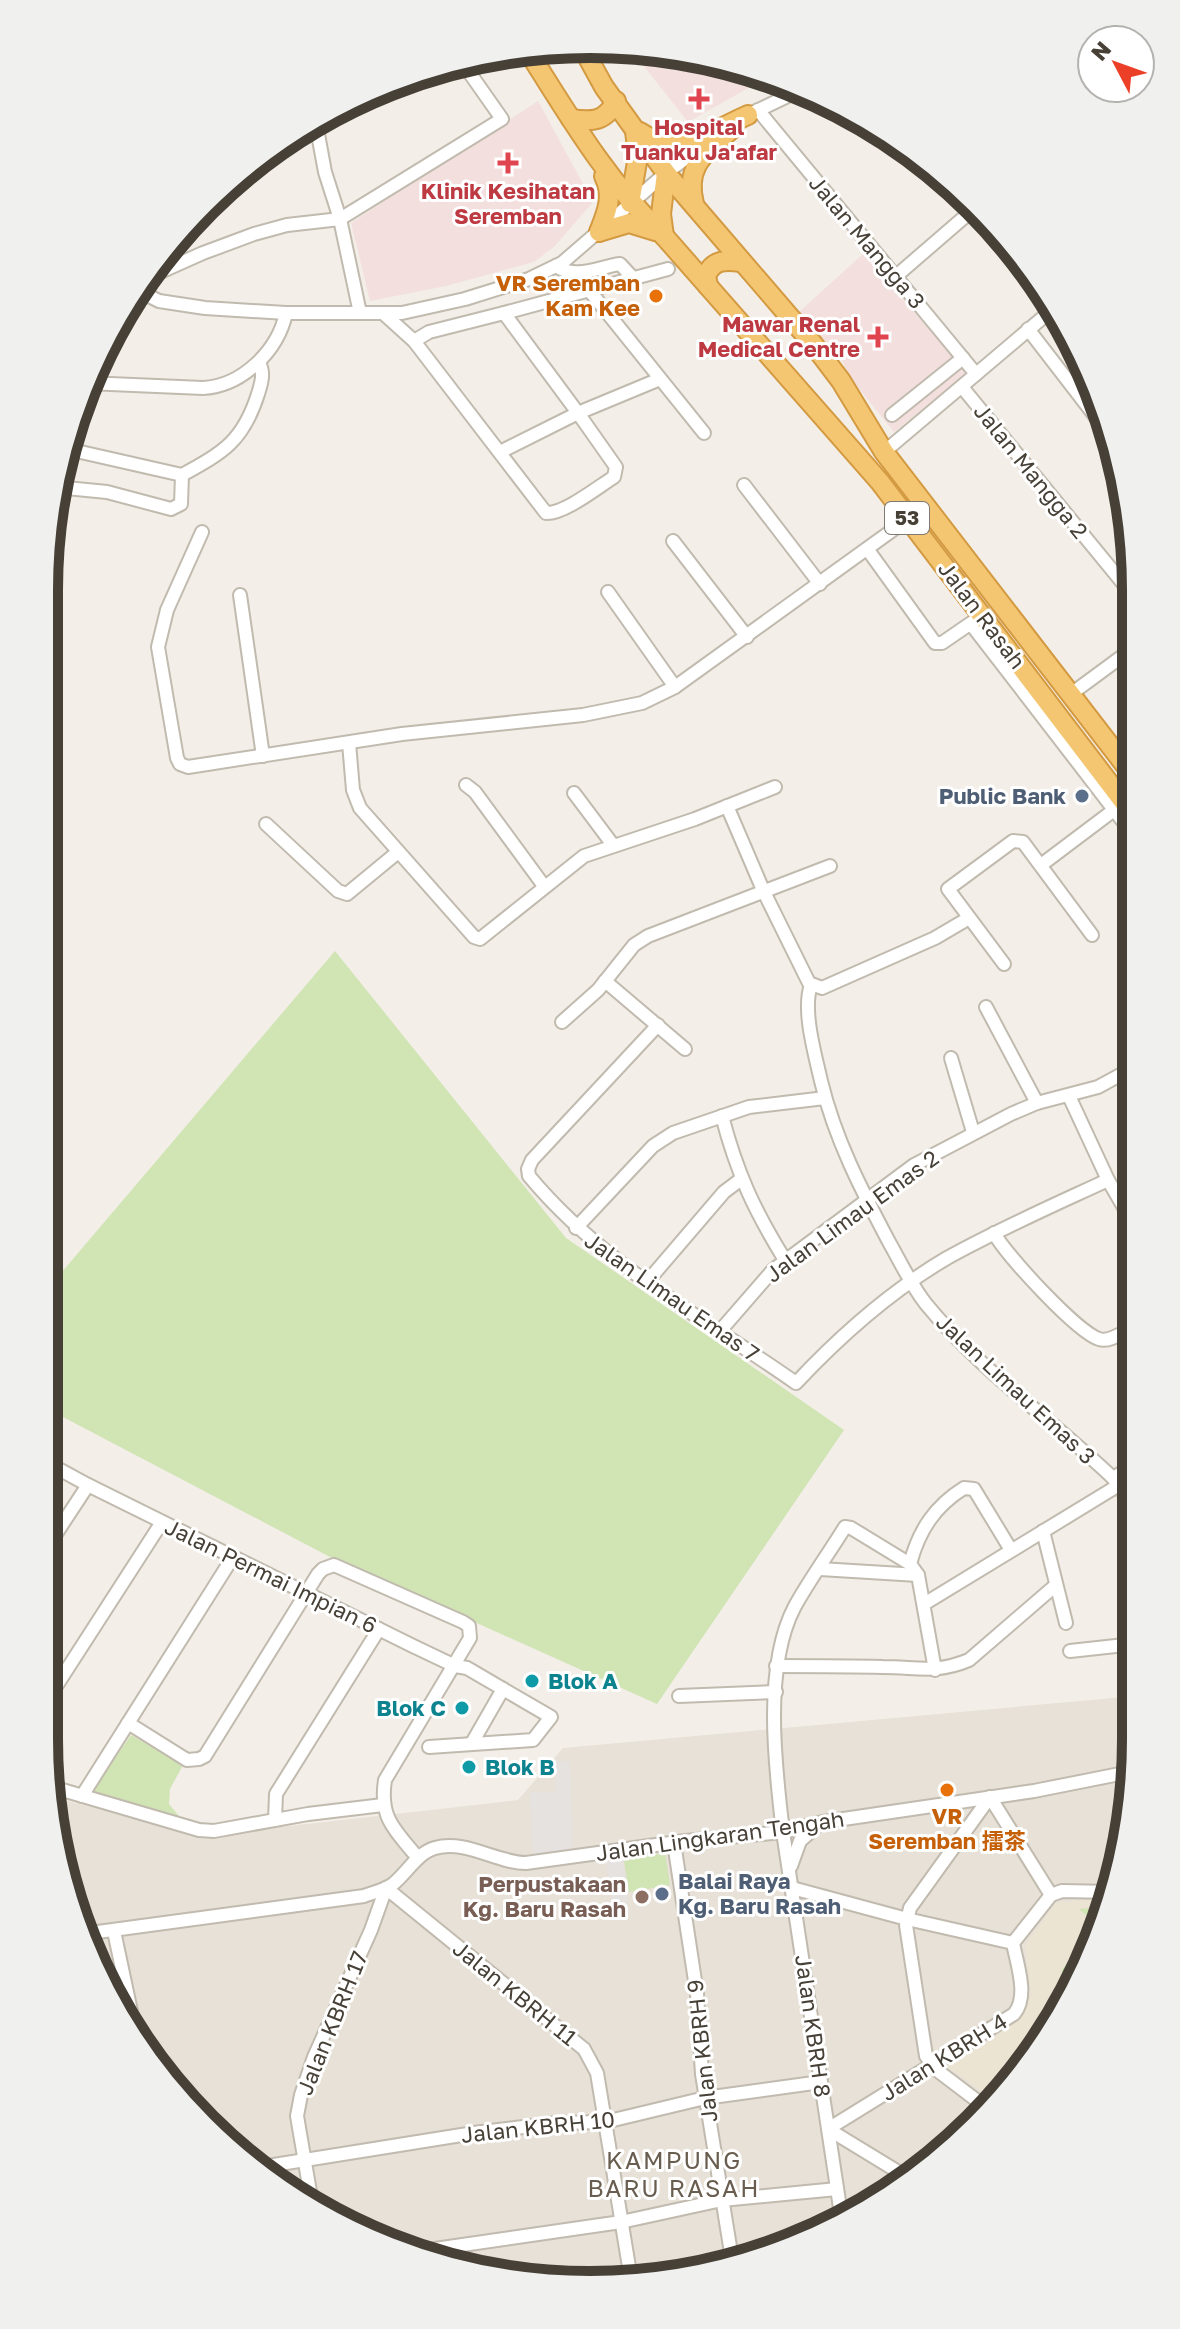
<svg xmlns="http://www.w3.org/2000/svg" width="1180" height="2329" viewBox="0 0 1180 2329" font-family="'Golos Text','Noto Sans SC',sans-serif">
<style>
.residential{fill:#e7e1d7}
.education{fill:#ebe4d3}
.medical{fill:#f3dfdd}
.green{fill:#d0e4b4}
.parking{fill:#e5e2e0}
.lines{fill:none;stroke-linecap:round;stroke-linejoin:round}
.minor-casing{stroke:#c1baae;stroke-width:16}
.highway-casing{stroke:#d39a42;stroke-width:22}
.minor{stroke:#fff;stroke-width:12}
.highway{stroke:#f4c672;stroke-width:18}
.health-dot{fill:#e0444e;stroke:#fff;stroke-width:3}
.food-dot{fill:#e8710a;stroke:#fff;stroke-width:3}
.service-dot{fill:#5c6f8a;stroke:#fff;stroke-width:3}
.culture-dot{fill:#0f9aa8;stroke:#fff;stroke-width:3}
.education-dot{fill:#8d6e63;stroke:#fff;stroke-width:3}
.labels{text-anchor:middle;stroke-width:6;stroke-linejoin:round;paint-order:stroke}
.shield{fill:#fff;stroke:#7e7973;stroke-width:2}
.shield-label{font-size:20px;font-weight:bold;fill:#464037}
.health-label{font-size:22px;font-weight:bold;fill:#be3a42;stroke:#fff}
.street-label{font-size:22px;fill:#464037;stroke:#fff}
.food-label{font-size:22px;font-weight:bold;fill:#c56008;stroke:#fff;text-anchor:end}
.service-label{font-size:22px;font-weight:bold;fill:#4e5e75;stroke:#fff;text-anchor:end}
.culture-label{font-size:22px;font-weight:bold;fill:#0d838f;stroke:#fff;text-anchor:start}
.education-label{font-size:22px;font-weight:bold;fill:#785e54;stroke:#fff;text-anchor:end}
.neighbourhood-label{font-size:24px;letter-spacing:2px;fill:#685d4f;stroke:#fff}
.rim{fill:none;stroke:#464037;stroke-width:10}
</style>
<rect width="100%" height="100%" fill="#f3efe8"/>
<polygon class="residential" points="1135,1696 1135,1774 1118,1880 1080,1980 976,2125 831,2229 661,2280 483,2274 317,2212 230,2149 157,2072 73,1915 54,1798 210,1835 518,1800 563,1748"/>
<polygon class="education" points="1108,1898 1110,1900 1080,1980 994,2100 946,2065 991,2040 1015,2021 1027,2006 1031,1993 1025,1945 1056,1903"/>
<g class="medical">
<polygon points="627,45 731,62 768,77 688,122"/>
<polygon points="538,101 593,202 555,246 534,262 446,286 370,301 351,223"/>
<polygon points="863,254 967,373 894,432 848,375 843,362 799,312"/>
</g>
<g class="green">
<polygon points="335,951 566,1238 844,1430 657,1704 332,1558 44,1407 44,1293"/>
<polygon points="131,1735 183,1765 170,1789 169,1804 183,1821 92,1791"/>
<polygon points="665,1853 670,1885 629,1892 624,1860"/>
<polygon points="1106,1907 1107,1908 1078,1983 1061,1971 1098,1926 1079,1909"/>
</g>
<g class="parking">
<polygon points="555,1761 570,1762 573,1853 533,1858 530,1792 556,1792"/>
<polygon points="623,1858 628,1902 612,1905 606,1860"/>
</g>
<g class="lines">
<defs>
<g id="minor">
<polyline points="462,62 502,119 340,219 287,225 254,234 203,253 147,278 144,287 151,297 159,301 205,308 286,313 402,313 465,299 529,279 562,263 666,173 712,139"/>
<polyline points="758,110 976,374"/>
<polyline points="744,117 802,89"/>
<polyline points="315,118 325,172 340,219 360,313"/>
<path d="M556,266c20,14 42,1 64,-2l13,14"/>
<polyline points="895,277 976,207"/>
<polyline points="589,290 704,433"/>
<path d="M383,313l31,28 132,172c18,1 52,-26 68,-36l2,-10 -38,-54 82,-34"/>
<polyline points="504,313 668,269"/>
<polyline points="1028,329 1109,434"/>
<polyline points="414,341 429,332 504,313 578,413 500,452"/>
<path d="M87,383l116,5c39,-2 75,-37 83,-75"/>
<polyline points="962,387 1131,593"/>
<polyline points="892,415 963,358"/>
<path d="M63,448l119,27c42,-23 61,-34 76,-81 3,-10 7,-21 1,-31"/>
<polyline points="884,452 1053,309"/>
<polyline points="744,485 820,584"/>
<polyline points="56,487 107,492 171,509 181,504 182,475"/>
<polyline points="202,532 167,610 158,647 177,758 180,764 188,767 402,734 583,715 642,703 675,687 908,519"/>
<polyline points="673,541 747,637"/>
<polyline points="868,550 935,643 942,643 974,621"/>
<polyline points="608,592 675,687"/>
<polyline points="240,595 263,756"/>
<polyline points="971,624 1132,833"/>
<polyline points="1071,694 1132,649"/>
<polyline points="349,743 353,790 360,808 474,937 480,939 584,856 695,819 775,787"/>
<polyline points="466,785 475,792 544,886"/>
<polyline points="574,793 613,845"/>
<polyline points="727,806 763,890 809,983 822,988 935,938 969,918"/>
<polyline points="266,824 338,891 347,894 398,852"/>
<polyline points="1041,865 1114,810"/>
<polyline points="1004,964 948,889 1013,841 1023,842 1092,935"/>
<polyline points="605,981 685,1049"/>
<path d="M811,985c-9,25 4,69 10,96 14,58 40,108 68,161 12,21 22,43 37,62 54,66 125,115 187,174l10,13 11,31"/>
<polyline points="986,1007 1037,1103"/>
<polyline points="562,1022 598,990 634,945 648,936 830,866"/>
<path d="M658,1025l-126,135 -4,9 1,7c74,89 173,141 267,207 44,-47 95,-92 151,-125 52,-29 107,-53 161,-78"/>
<polyline points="951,1058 973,1132"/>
<polyline points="1069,1096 1108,1180 1133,1223"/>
<path d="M722,1116c15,57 32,94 63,144"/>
<polyline points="576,1228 653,1146 673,1133 749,1107 825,1098"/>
<path d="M994,1233c12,22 83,99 105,106 11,4 25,-8 35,-12"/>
<polyline points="647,1282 724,1192 740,1180"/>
<polyline points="720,1331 773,1270 914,1165 1011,1114 1037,1103 1098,1087 1133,1068"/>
<polyline points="44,1461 88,1485 413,1646 455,1666 467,1668 551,1717 533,1740 429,1747"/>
<polyline points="1113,1478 1134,1465"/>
<polyline points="1043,1531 1066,1623"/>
<polyline points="44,1552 88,1485"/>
<path d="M910,1564c9,-34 25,-58 54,-76l10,1 37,61"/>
<polyline points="820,1569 918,1575"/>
<polyline points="924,1604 1119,1485"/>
<polyline points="1070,1651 1134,1644"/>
<path d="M776,1666c35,0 71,0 107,1 35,0 52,7 86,-7l87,-75"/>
<polyline points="679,1696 776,1692"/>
<polyline points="44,1705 162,1522"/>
<path d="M128,1723l59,37 12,-1 6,-3 113,-182 5,-5 11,-4 129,57 6,4 1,12 -85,142c-6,38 10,50 33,78"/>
<polyline points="472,1743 503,1689"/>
<polyline points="52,1787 199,1830 214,1831 308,1814 383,1805"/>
<polyline points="82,1796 233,1557"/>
<polyline points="275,1820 276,1794 379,1629"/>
<polyline points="674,1843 697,1994 702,2074 732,2259"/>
<polyline points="791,1866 800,1841 817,1826"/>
<polyline points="792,1888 907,1919 1013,1943"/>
<polyline points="114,1931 135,2030"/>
<path d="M83,1934l281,-38c10,-4 21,-6 29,-12 14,-11 24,-31 42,-36 30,-9 62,15 91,15l159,-22 98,-9 40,-10 211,-31 101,-20"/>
<polyline points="988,2109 938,2071 926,2056 906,1925 910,1908 990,1797 1051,1895"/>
<polyline points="255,2168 474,2133 556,2123 605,2122 705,2098 821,2082"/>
<path d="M905,2176l-77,-47 186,-115c15,-18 3,-49 -1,-71l38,-48 11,-4 51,1"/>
<polyline points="313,2209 297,2116 301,2095 314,2057 371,1930 386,1888 584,2049 597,2073 631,2279"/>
<path d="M842,2221l-59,-389c-8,-66 -20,-166 12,-226 15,-27 34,-53 50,-79l6,1 59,36 8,11 17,95"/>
<polyline points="421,2251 621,2222 722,2200 837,2189"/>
</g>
<g id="highway">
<polyline points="582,47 604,87 666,173 813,344 841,381 884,452 1132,774"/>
<path d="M526,48c43,68 80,132 138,188l216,246 252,331"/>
<path d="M571,119c21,3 34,3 45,-18"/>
<path d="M640,132c37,26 72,-1 108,-17"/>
<polyline points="630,203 638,156 635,131"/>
<path d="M694,204c-10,-40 13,-52 40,-77"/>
<path d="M599,232c8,-20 15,-36 5,-56"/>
<polyline points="599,232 629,223 655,231"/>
<polyline points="664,236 661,214 666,173"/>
<path d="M708,286l-2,-10c7,-17 20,-16 35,-14"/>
</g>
</defs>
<use href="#minor" class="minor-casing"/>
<use href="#highway" class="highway-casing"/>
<use href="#minor" class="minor"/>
<use href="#highway" class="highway"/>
</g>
<g class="health-dot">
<path d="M695 87h8v8h8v8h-8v8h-8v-8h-8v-8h8z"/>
<path d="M504 151h8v8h8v8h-8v8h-8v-8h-8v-8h8z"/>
<path d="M874 325h8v8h8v8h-8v8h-8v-8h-8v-8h8z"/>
</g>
<g class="food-dot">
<circle cx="656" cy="296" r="8"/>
<circle cx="947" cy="1790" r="8"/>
</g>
<g class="service-dot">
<circle cx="1082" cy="796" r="8"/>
<circle cx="662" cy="1894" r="8"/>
</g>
<g class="culture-dot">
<circle cx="532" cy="1681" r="8"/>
<circle cx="462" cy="1708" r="8"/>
<circle cx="469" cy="1767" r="8"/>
</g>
<circle class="education-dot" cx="642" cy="1897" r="8"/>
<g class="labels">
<rect class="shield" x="885" y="502" width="44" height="32" rx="6"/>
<g class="shield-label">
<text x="907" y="525">53</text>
</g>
<g class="health-label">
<text x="699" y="135">Hospital<tspan x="699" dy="25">Tuanku Ja'afar</tspan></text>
<text x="508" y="199">Klinik Kesihatan<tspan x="508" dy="25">Seremban</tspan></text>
<text x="860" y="332" text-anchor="end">Mawar Renal<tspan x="860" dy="25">Medical Centre</tspan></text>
</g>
<g class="street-label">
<text transform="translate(867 242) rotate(50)" y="8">Jalan Mangga 3</text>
<text transform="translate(1031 471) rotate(51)" y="8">Jalan Mangga 2</text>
<text transform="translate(982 615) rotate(53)" y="8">Jalan Rasah</text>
<text transform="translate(852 1216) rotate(-36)" y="8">Jalan Limau Emas 2</text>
<text transform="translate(672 1297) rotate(35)" y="8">Jalan Limau Emas 7</text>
<text transform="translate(1016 1389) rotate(43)" y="8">Jalan Limau Emas 3</text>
<text transform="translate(271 1576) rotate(26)" y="8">Jalan Permai Impian 6</text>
<text transform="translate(720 1836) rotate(-8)" y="8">Jalan Lingkaran Tengah</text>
<text transform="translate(515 1993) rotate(39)" y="8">Jalan KBRH 11</text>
<text transform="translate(332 2023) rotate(-68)" y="8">Jalan KBRH 17</text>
<text transform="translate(813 2026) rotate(82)" y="8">Jalan KBRH 8</text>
<text transform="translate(702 2051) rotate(-96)" y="8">Jalan KBRH 9</text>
<text transform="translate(944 2057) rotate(-32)" y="8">Jalan KBRH 4</text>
<text transform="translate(538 2127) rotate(-6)" y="8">Jalan KBRH 10</text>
</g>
<g class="food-label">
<text x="640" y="291">VR Seremban<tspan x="640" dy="25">Kam Kee</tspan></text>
<text x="947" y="1824" text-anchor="middle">VR<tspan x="947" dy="25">Seremban 擂茶</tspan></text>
</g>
<g class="service-label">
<text x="1066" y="804">Public Bank</text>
<text x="678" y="1889" text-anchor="start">Balai Raya<tspan x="678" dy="25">Kg. Baru Rasah</tspan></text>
</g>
<g class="culture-label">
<text x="548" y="1689">Blok A</text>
<text x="446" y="1716" text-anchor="end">Blok C</text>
<text x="485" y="1775">Blok B</text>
</g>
<g class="education-label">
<text x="626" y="1892">Perpustakaan<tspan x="626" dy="25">Kg. Baru Rasah</tspan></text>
</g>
<g class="neighbourhood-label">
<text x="674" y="2169">KAMPUNG<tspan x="674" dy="28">BARU RASAH</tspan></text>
</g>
</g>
<path d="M0 0H1180V2329H0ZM590 58H590A532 532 0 0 1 1122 590V1739A532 532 0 0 1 590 2271H590A532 532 0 0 1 58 1739V590A532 532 0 0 1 590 58Z" fill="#f0f0ef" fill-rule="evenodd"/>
<path class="rim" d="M590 58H590A532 532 0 0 1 1122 590V1739A532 532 0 0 1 590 2271H590A532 532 0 0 1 58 1739V590A532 532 0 0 1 590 58Z"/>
<g transform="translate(1116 64) rotate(311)"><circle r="38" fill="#ffffff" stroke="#b5b3af" stroke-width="2"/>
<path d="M0-6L14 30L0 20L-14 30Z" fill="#ec3f27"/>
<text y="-12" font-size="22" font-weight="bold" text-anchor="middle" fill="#464037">N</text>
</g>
</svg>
